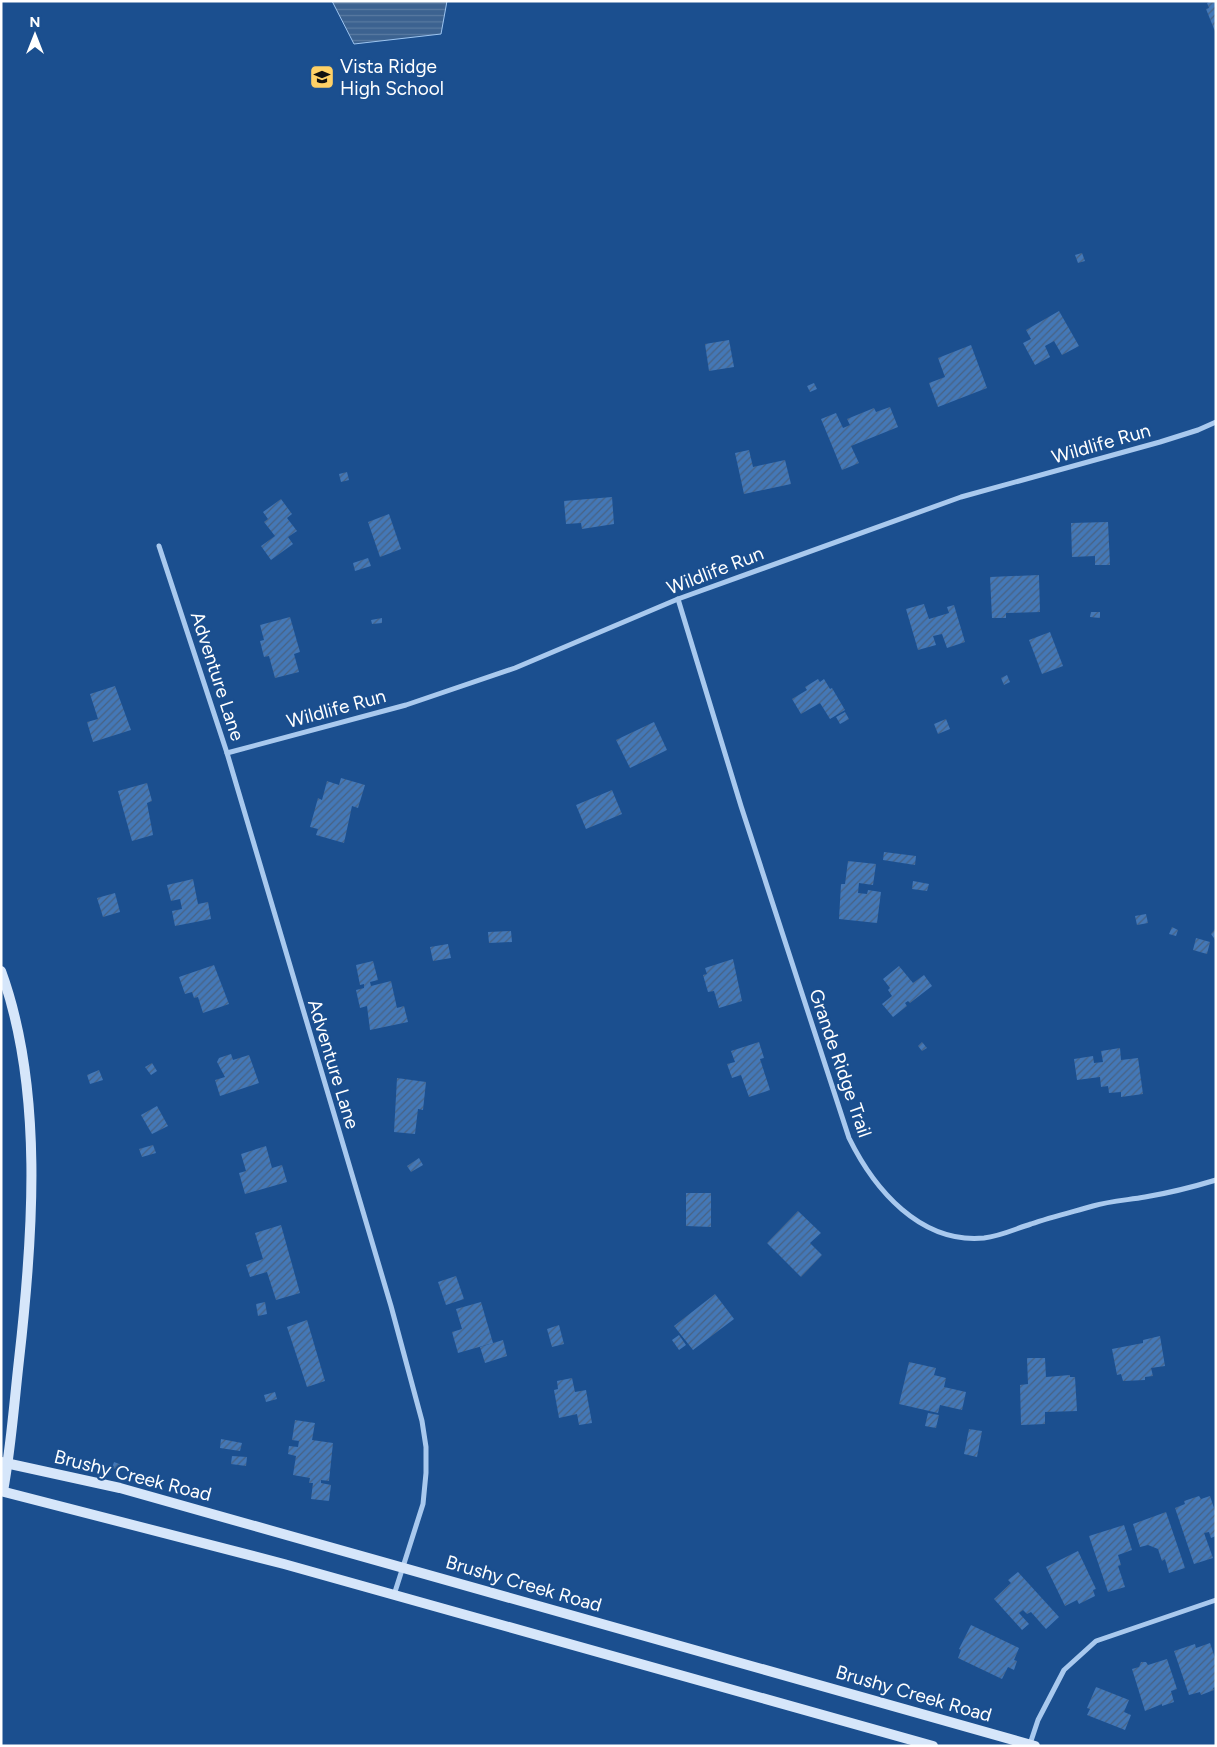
<svg xmlns="http://www.w3.org/2000/svg" width="1217" height="1747" viewBox="0 0 1217 1747" font-family="Figtree,sans-serif">
<style>
.water{fill:url(#water-rules);stroke:#9cc4f0}
.building{fill:url(#building-hatch)}
.lines{fill:none;stroke-linecap:round;stroke-linejoin:round}
.street{stroke:#a9c9ee;stroke-width:5}
.secondary{stroke:#d6e6fa;stroke-width:10}
.labels{text-anchor:middle;stroke-width:4.5;stroke-linejoin:round;paint-order:stroke}
.poi-label{font-size:19px;fill:#fff;stroke:#1b4f8f;text-anchor:start}
.street-label{font-size:19px;fill:#fff;stroke:#1b4f8f}
</style>
<defs>
<pattern id="water-rules" width="6" height="5" patternUnits="userSpaceOnUse" patternTransform="scale(1.25)"><rect width="6" height="5" fill="#3c6290"/><path d="M0 2.5h6" fill="none" stroke="#597aa1"/></pattern>
<pattern id="building-hatch" width="6" height="6" patternUnits="userSpaceOnUse" patternTransform="scale(1.25)"><rect width="6" height="6" fill="#4478b7"/><path d="M-1 1l2-2M0 6l6-6M5 7l2-2" fill="none" stroke="#486282"/></pattern>
</defs>
<rect width="100%" height="100%" fill="#1b4f8f"/>
<polygon class="water" points="332,1 447,1 441,34 354,44"/>
<g class="building">
<polygon points="1211,1 1216,1 1216,34 1206,9 1209,8 1207,3"/>
<polygon points="1082,253 1085,261 1078,263 1075,255"/>
<polygon points="1059,311 1079,346 1062,355 1054,341 1045,346 1050,357 1035,365 1023,343 1031,339 1026,330"/>
<polygon points="729,340 734,367 709,371 705,344"/>
<polygon points="971,345 987,388 938,407 929,383 945,377 938,358"/>
<polygon points="814,383 817,389 810,392 807,386"/>
<polygon points="890,407 898,427 851,446 859,463 842,470 821,419 836,413 843,428 850,425 847,419 874,408 876,412"/>
<polygon points="749,450 753,467 785,460 791,484 744,494 735,453"/>
<polygon points="347,472 349,480 341,482 339,474"/>
<polygon points="612,497 614,524 582,529 581,523 566,524 564,501"/>
<polygon points="281,499 292,514 287,518 297,531 288,537 293,544 271,560 261,546 275,536 264,522 268,519 263,512"/>
<polygon points="389,514 401,549 380,557 368,522"/>
<polygon points="1108,522 1110,565 1095,565 1095,556 1072,557 1071,523"/>
<polygon points="368,558 371,566 355,571 353,563"/>
<polygon points="1039,575 1040,612 1006,613 1006,618 992,618 990,577"/>
<polygon points="924,604 929,619 949,613 947,607 954,605 965,642 947,648 942,634 933,636 936,645 918,650 906,609"/>
<polygon points="1091,612 1100,612 1100,618 1090,617"/>
<polygon points="290,617 300,652 294,654 299,672 275,678 269,656 264,657 260,641 264,640 260,625"/>
<polygon points="382,618 382,623 372,624 371,620"/>
<polygon points="1050,632 1063,666 1042,674 1029,640"/>
<polygon points="1007,675 1010,682 1004,685 1001,678"/>
<polygon points="818,679 820,682 824,679 830,689 832,688 845,710 830,719 820,703 801,714 792,699 807,690 805,687"/>
<polygon points="115,686 131,730 93,742 87,722 98,719 90,694"/>
<polygon points="845,712 849,719 840,724 836,717"/>
<polygon points="946,719 950,729 938,734 934,724"/>
<polygon points="654,722 667,750 630,768 616,740"/>
<polygon points="341,778 365,785 358,808 352,806 344,843 316,835 318,829 310,827 318,798 322,800 327,781 339,785"/>
<polygon points="147,783 152,801 147,803 153,835 132,841 118,791"/>
<polygon points="612,790 622,814 586,829 576,805"/>
<polygon points="884,852 916,856 915,865 883,860"/>
<polygon points="848,861 876,864 873,885 859,883 858,893 867,894 868,890 881,892 877,923 839,919 841,884 845,884"/>
<polygon points="193,879 198,904 208,902 211,919 175,926 172,911 182,909 180,899 171,901 167,885"/>
<polygon points="913,881 929,884 927,891 912,889"/>
<polygon points="115,893 120,912 103,917 97,898"/>
<polygon points="1146,914 1148,923 1137,925 1135,916"/>
<polygon points="1172,927 1178,930 1176,936 1169,934"/>
<polygon points="1216,928 1216,941 1211,934"/>
<polygon points="511,931 512,942 489,943 488,932"/>
<polygon points="1196,938 1210,942 1207,954 1193,950"/>
<polygon points="448,944 451,958 433,961 430,947"/>
<polygon points="733,959 742,1001 719,1008 714,991 708,992 703,975 707,974 705,968"/>
<polygon points="373,961 378,980 370,982 371,986 391,981 397,1008 404,1006 408,1022 370,1030 367,1006 360,1008 356,990 364,988 364,984 360,985 356,965"/>
<polygon points="214,965 229,1004 203,1013 198,997 194,998 192,992 185,994 179,977"/>
<polygon points="899,966 913,983 924,975 932,986 910,1003 908,1001 905,1003 907,1006 893,1017 882,1004 892,996 888,990 890,988 883,979"/>
<polygon points="759,1042 764,1058 760,1059 770,1090 749,1097 741,1075 732,1078 727,1064 735,1062 731,1051"/>
<polygon points="922,1042 927,1048 922,1051 918,1046"/>
<polygon points="1120,1048 1121,1060 1138,1058 1143,1094 1121,1097 1121,1092 1109,1093 1108,1086 1101,1087 1100,1077 1077,1080 1074,1059 1093,1056 1094,1063 1103,1062 1101,1051"/>
<polygon points="231,1054 233,1060 249,1055 259,1083 220,1096 215,1080 225,1077 217,1062 219,1058"/>
<polygon points="152,1063 157,1071 151,1075 145,1067"/>
<polygon points="99,1070 103,1080 90,1084 87,1075"/>
<polygon points="397,1078 426,1082 423,1110 418,1109 415,1134 394,1132"/>
<polygon points="157,1106 168,1126 152,1134 141,1115"/>
<polygon points="153,1145 156,1153 142,1157 139,1149"/>
<polygon points="266,1146 272,1168 282,1165 287,1182 245,1194 239,1173 246,1171 241,1154"/>
<polygon points="419,1158 423,1165 411,1172 407,1166"/>
<polygon points="686,1193 711,1193 711,1227 686,1226"/>
<polygon points="798,1211 821,1233 810,1243 822,1255 801,1277 767,1243"/>
<polygon points="281,1225 300,1293 276,1300 267,1272 250,1277 246,1265 263,1259 255,1233"/>
<polygon points="456,1276 464,1299 446,1305 438,1282"/>
<polygon points="715,1294 734,1319 693,1350 674,1326"/>
<polygon points="265,1302 267,1314 258,1316 256,1304"/>
<polygon points="481,1302 493,1343 458,1353 452,1332 462,1329 456,1309"/>
<polygon points="307,1320 325,1381 307,1387 287,1327"/>
<polygon points="559,1325 564,1344 552,1347 547,1329"/>
<polygon points="679,1335 686,1345 679,1350 672,1340"/>
<polygon points="1160,1336 1165,1366 1151,1368 1153,1376 1145,1377 1145,1380 1123,1381 1121,1374 1117,1375 1112,1349 1143,1343 1143,1340"/>
<polygon points="503,1340 507,1356 485,1363 480,1347"/>
<polygon points="1027,1358 1045,1358 1046,1377 1070,1375 1070,1377 1075,1377 1077,1411 1045,1412 1045,1424 1021,1425 1020,1385 1028,1384"/>
<polygon points="909,1362 936,1368 934,1375 946,1378 944,1387 966,1392 962,1410 940,1405 938,1413 899,1404"/>
<polygon points="572,1378 575,1392 586,1390 592,1423 579,1425 577,1414 559,1418 554,1390 558,1389 557,1381"/>
<polygon points="275,1392 277,1399 266,1402 264,1395"/>
<polygon points="928,1413 939,1415 936,1428 925,1426"/>
<polygon points="295,1420 315,1423 312,1440 333,1443 329,1481 321,1480 321,1483 331,1485 329,1501 311,1499 313,1483 309,1483 310,1478 293,1475 296,1456 288,1454 289,1446 298,1447 299,1441 292,1440"/>
<polygon points="969,1429 982,1431 977,1457 964,1454"/>
<polygon points="221,1439 242,1443 240,1451 220,1448"/>
<polygon points="232,1456 247,1457 246,1466 231,1464"/>
<polygon points="114,1462 122,1465 121,1470 112,1468"/>
<polygon points="1199,1496 1201,1499 1210,1496 1216,1514 1216,1536 1211,1538 1209,1532 1204,1533 1213,1558 1194,1564 1175,1508 1185,1504 1184,1501"/>
<polygon points="1166,1512 1185,1568 1169,1573 1165,1559 1162,1561 1158,1549 1148,1545 1140,1547 1133,1524"/>
<polygon points="1124,1525 1132,1550 1118,1555 1121,1565 1118,1566 1125,1587 1108,1592 1089,1536"/>
<polygon points="1078,1551 1096,1589 1093,1590 1095,1596 1079,1604 1077,1600 1065,1606 1046,1567"/>
<polygon points="1018,1572 1059,1617 1046,1629 1031,1612 1027,1614 1023,1610 1019,1613 1029,1624 1022,1630 994,1599 1011,1583 1008,1580"/>
<polygon points="971,1625 1019,1648 1014,1660 1017,1661 1014,1670 1008,1667 1002,1679 958,1658 961,1650 959,1649"/>
<polygon points="1210,1643 1216,1661 1216,1687 1213,1688 1214,1690 1201,1695 1200,1692 1189,1695 1174,1651 1195,1644 1196,1648"/>
<polygon points="1167,1659 1177,1689 1171,1691 1174,1702 1162,1706 1162,1704 1145,1711 1132,1669 1139,1667 1141,1662 1146,1662 1148,1665"/>
<polygon points="1096,1687 1129,1700 1124,1712 1131,1715 1125,1730 1087,1715 1090,1709 1087,1708"/>
</g>
<g class="lines">
<g class="street">
<polyline points="159,546 227,753 391,1306 422,1421 426,1447 426,1473 423,1504 394,1595"/>
<path d="M678,599l63,207 108,332c25,51 71,106 135,100 17,-2 31,-9 47,-14 20,-7 41,-12 62,-18 17,-5 35,-6 52,-9 24,-4 48,-10 71,-17"/>
<polyline points="227,753 406,705 515,668 678,599 961,497 1160,442 1198,430 1216,422"/>
<polyline points="1030,1744 1038,1720 1064,1670 1096,1641 1216,1600"/>
</g>
<g class="secondary">
<path d="M1,971c43,118 32,266 18,389 -5,44 -8,88 -16,131"/>
<polyline points="1,1462 120,1488 1035,1746"/>
<polyline points="1,1491 284,1564 933,1746"/>
</g>
</g>
<defs>
<symbol id="school-square" viewBox="-11 -11 22 22"><rect x="-9" y="-9" width="18" height="18" rx="4" fill="#ffd166" stroke="#1b4f8f"/><path d="M0-5L7-2L0 1L-7-2ZM-4 1L0 2.5L4 1V4Q0 6-4 4Z" fill="#111"/></symbol>
</defs>
<g fill-rule="evenodd">
<use href="#school-square" x="308" y="63" width="28" height="28"/>
</g>
<g class="labels">
<g class="poi-label">
<text x="340" y="73">Vista Ridge<tspan x="340" dy="22">High School</tspan></text>
</g>
<g class="street-label">
<text transform="translate(1101 443) rotate(-16)" y="7">Wildlife Run</text>
<text transform="translate(715 570) rotate(-21)" y="7">Wildlife Run</text>
<text transform="translate(218 676) rotate(72)" y="7">Adventure Lane</text>
<text transform="translate(336 708) rotate(-15)" y="7">Wildlife Run</text>
<text transform="translate(841 1063) rotate(71)" y="7">Grande Ridge Trail</text>
<text transform="translate(334 1064) rotate(73)" y="7">Adventure Lane</text>
<text transform="translate(133 1475) rotate(14)" y="7">Brushy Creek Road</text>
<text transform="translate(524 1583) rotate(16)" y="7">Brushy Creek Road</text>
<text transform="translate(914 1693) rotate(16)" y="7">Brushy Creek Road</text>
</g>
</g>
<rect width="1217" height="1747" fill="none" stroke="#ffffff" stroke-width="5"/>
<g transform="translate(35 35)" stroke="#1b4f8f" stroke-width="4" paint-order="stroke">
<path d="M0-4L9 19L0 12L-9 19Z" fill="#ffffff"/>
<text y="-8" font-size="14" font-weight="bold" text-anchor="middle" fill="#ffffff">N</text>
</g>
</svg>
